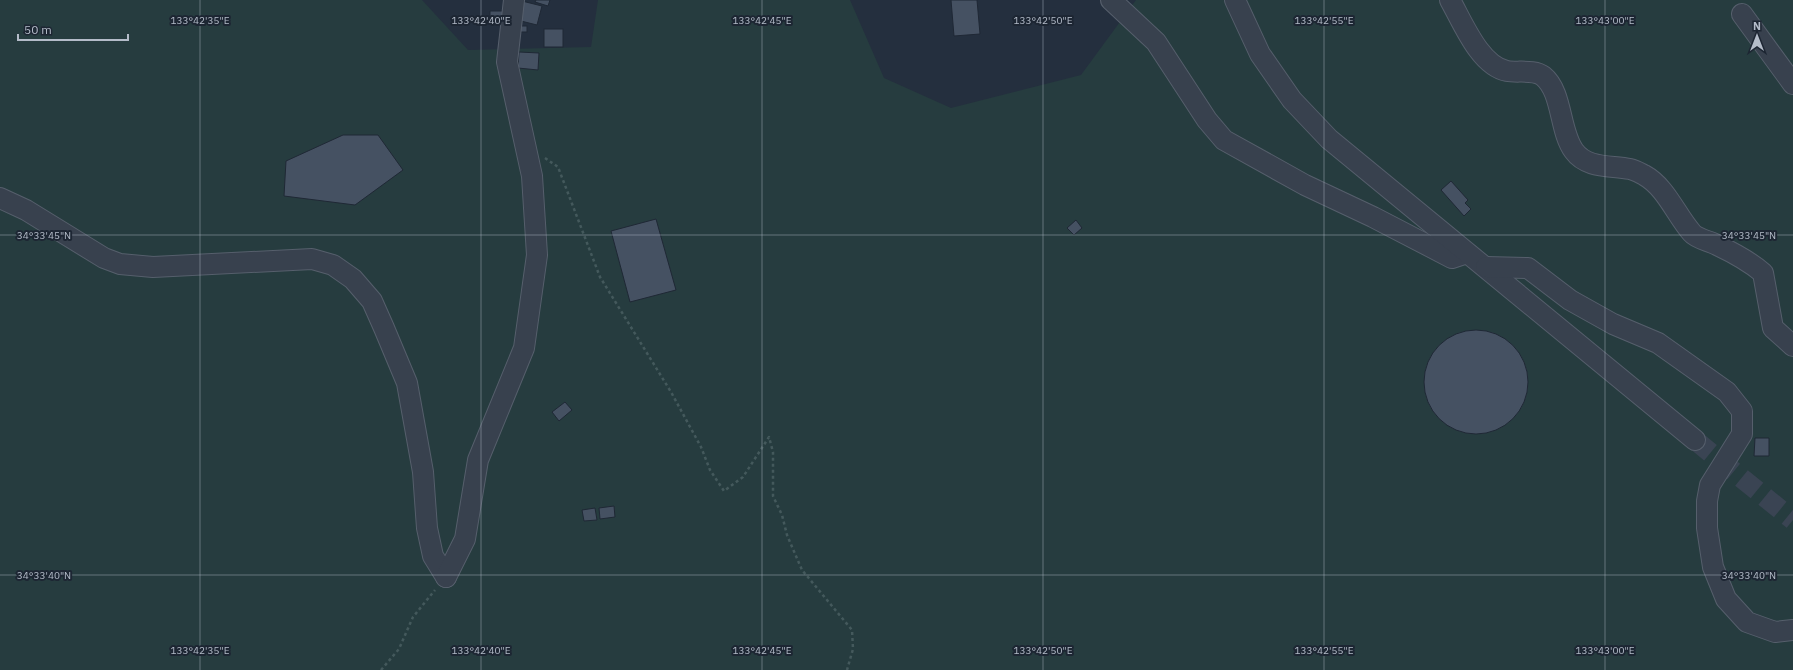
<svg xmlns="http://www.w3.org/2000/svg" width="1793" height="670" viewBox="0 0 1793 670" font-family="'IBM Plex Sans',sans-serif">
<style>
.green{fill:#263c3f}
.building{fill:#455162;stroke:#1f2835}
.lines{fill:none;stroke-linecap:round;stroke-linejoin:round}
.minor-tunnel{stroke:#3a4453;stroke-width:20;stroke-dasharray:20 10;stroke-linecap:butt}
.minor-casing{stroke:#565f6c;stroke-width:22}
.path{stroke:#44595c;stroke-width:2.5;stroke-dasharray:3 3;stroke-linecap:butt}
.minor{stroke:#38414e;stroke-width:20}
.ticks{fill:none;stroke:#b4bcc9;stroke-width:1;stroke-opacity:0.45}
.ticks-label{font-size:10px;text-anchor:middle;fill:#b4bcc9;stroke:#1d2633;stroke-width:4;stroke-linejoin:round;paint-order:stroke}
</style>
<rect width="100%" height="100%" fill="#242f3e"/>
<polygon class="green" points="0,0 422,0 468,50 591,47 598,0 850,0 884,78 951,108 1081,75 1136,0 1793,0 1793,670 0,670"/>
<g class="building">
<polygon points="518,0 542,6 537,25 513,19"/>
<polygon points="536,0 550,0 548,6 535,2"/>
<polygon points="951,0 977,0 980,34 954,36"/>
<polygon points="490,11 503,11 502,23 490,22"/>
<rect x="515" y="26" width="12" height="6"/>
<rect x="544" y="29" width="19" height="18"/>
<polygon points="519,52 539,53 538,70 518,68"/>
<polygon points="343,135 378,135 403,170 355,205 284,196 286,161"/>
<polygon points="1451,181 1468,200 1465,203 1471,209 1464,216 1441,190"/>
<polygon points="656,219 676,290 630,302 611,231"/>
<polygon points="1076,220 1082,228 1074,235 1067,228"/>
<circle cx="1476" cy="382" r="52"/>
<polygon points="565,402 572,410 559,421 552,412"/>
<polygon points="1755,438 1769,438 1769,456 1754,456"/>
<polygon points="614,506 615,517 600,519 599,508"/>
<polygon points="595,508 597,520 584,521 582,510"/>
</g>
<g class="lines">
<polyline class="minor-tunnel" points="1695,440 1793,520"/>
<defs>
<g id="minor">
<polyline points="1111,0 1156,42 1207,120 1224,140 1305,185 1373,217 1452,258 1467,253"/>
<polyline points="1235,0 1260,54 1292,100 1329,139 1695,440"/>
<path d="M1450,0c13,23 30,66 57,71 10,2 27,-2 36,5 20,16 16,55 31,75 13,18 37,14 56,18 5,1 10,4 14,6 22,12 32,40 48,58 5,6 18,8 25,12 17,8 32,16 46,28l10,55 20,18"/>
<polyline points="1742,14 1793,84"/>
<polyline points="0,198 26,210 104,258 120,264 153,267 312,259 333,265 353,279 372,301 384,328 407,383 423,472 427,528 433,556 446,577"/>
<polyline points="1486,267 1528,268 1570,300 1613,324 1658,343 1727,392 1742,411 1742,434 1710,485 1707,501 1707,528 1713,567 1726,599 1747,622 1775,632 1793,630"/>
<polyline points="446,577 465,539 478,460 524,348 537,255 532,176 507,62 514,0"/>
</g>
</defs>
<use href="#minor" class="minor-casing"/>
<g class="path">
<polyline points="545,158 558,167 600,277 671,392 701,447 710,470 724,491 743,477 769,437 773,452 773,496 782,515 787,535 802,570 852,630 853,649 847,670"/>
<polyline points="381,670 399,649 413,617 435,590"/>
</g>
<use href="#minor" class="minor"/>
</g>
<path class="ticks" d="M200,0v670M481,0v670M762,0v670M1043,0v670M1324,0v670M1605,0v670M0,235h1793M0,575h1793"/>
<g class="ticks-label">
<text x="200" y="24">133°42'35"E</text>
<text x="481" y="24">133°42'40"E</text>
<text x="762" y="24">133°42'45"E</text>
<text x="1043" y="24">133°42'50"E</text>
<text x="1324" y="24">133°42'55"E</text>
<text x="1605" y="24">133°43'00"E</text>
<text x="44" y="239">34°33'45"N</text>
<text x="1749" y="239">34°33'45"N</text>
<text x="44" y="579">34°33'40"N</text>
<text x="1749" y="579">34°33'40"N</text>
<text x="200" y="654">133°42'35"E</text>
<text x="481" y="654">133°42'40"E</text>
<text x="762" y="654">133°42'45"E</text>
<text x="1043" y="654">133°42'50"E</text>
<text x="1324" y="654">133°42'55"E</text>
<text x="1605" y="654">133°43'00"E</text>
</g>
<g transform="translate(1757 36)" stroke="#1d2633" stroke-width="3" paint-order="stroke">
<path d="M0-3L7 15L0 10L-7 15Z" fill="#b4bcc9"/>
<text y="-6" font-size="11" font-weight="bold" text-anchor="middle" fill="#b4bcc9">N</text>
</g>
<path d="M18 34v6h110v-6" fill="none" stroke="#b4bcc9" stroke-width="2"/>
<text x="24" y="34" font-size="12" fill="#b4bcc9" stroke="#1d2633" stroke-width="3" paint-order="stroke">50 m</text>
</svg>
